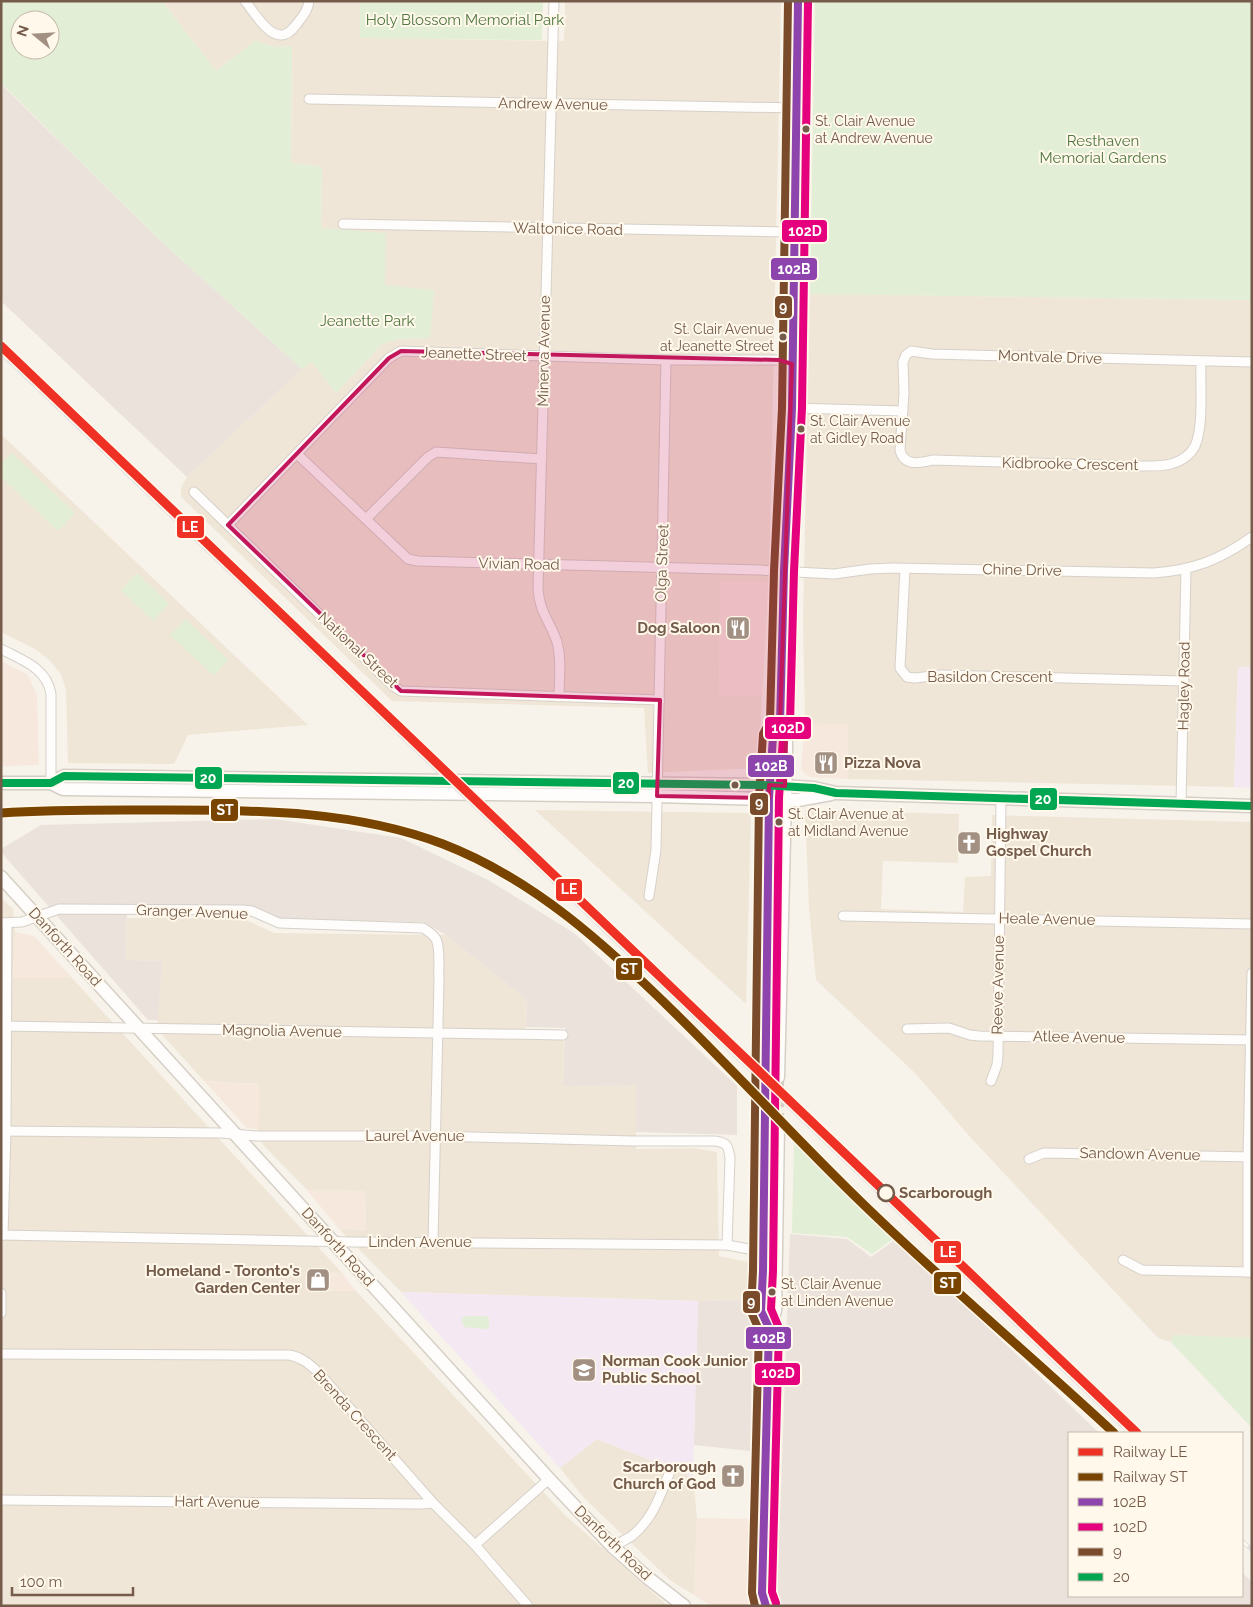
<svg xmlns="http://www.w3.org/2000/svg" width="1253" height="1607" viewBox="0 0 1253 1607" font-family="Raleway,sans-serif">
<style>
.residential{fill:#f0e6d7}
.commercial{fill:#f7e8de}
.industrial{fill:#eae2db}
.education{fill:#f4e9f2}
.green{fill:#e2eed5;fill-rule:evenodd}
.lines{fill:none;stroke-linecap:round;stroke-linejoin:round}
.secondary-tunnel{stroke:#d6cdc2;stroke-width:12;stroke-dasharray:12 6;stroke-linecap:butt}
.street-casing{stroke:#d6d0c8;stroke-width:11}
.secondary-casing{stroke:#d6cfc6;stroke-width:15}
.street{stroke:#fefdfc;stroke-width:9}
.secondary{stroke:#fefdfc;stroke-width:12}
.rail-casing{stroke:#e4e2e4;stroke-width:4.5}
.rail{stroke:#fff8eb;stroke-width:2.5;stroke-dasharray:8;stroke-linecap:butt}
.bus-1-casing{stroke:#fff8eb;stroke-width:11}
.bus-2-casing{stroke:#fff8eb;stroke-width:11}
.bus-3-casing{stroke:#fff8eb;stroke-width:11}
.bus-4-casing{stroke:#fff8eb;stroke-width:11}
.bus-1{stroke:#8e44ad;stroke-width:8}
.bus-2{stroke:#e5007d;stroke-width:8}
.bus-3{stroke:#7a4b2a;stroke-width:8}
.bus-4{stroke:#00a651;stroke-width:8}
.rail-1-casing{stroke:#fff8eb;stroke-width:12}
.rail-2-casing{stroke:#fff8eb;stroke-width:12}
.rail-1{stroke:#ee3124;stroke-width:9}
.rail-2{stroke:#794400;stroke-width:9}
.marked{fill:#c2185b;fill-opacity:0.2;stroke:#c2185b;stroke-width:4;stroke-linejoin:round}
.bus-dot{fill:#745b4a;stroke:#fff8eb;stroke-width:2}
.stop-dot{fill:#fff8eb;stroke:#745b4a;stroke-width:2.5}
.labels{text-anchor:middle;stroke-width:4;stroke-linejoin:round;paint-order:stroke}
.bus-label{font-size:14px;fill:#745b4a;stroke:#fff8eb;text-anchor:start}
.park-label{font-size:15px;fill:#517942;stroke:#fff8eb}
.street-label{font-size:15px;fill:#745b4a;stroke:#fff8eb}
.poi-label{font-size:15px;font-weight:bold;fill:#745b4a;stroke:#fff8eb;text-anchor:end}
.stop-label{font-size:15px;font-weight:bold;fill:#745b4a;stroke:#fff8eb;text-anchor:start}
.line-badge{stroke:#fff8eb;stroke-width:2}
.badge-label{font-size:14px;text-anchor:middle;font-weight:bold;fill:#fff}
</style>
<rect width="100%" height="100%" fill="#f7f3ea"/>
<g class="residential">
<polygon points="162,1 360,1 360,38 564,41 565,1 781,1 769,582 720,583 719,695 762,695 758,768 648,773 644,708 392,701 181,497 181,488 187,477 302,369 312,362 336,393 382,344 398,339 429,338 434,291 385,286 347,231 321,229 322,167 291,163 292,46 275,47 255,41 216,71"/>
<polygon points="810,294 1252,300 1252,667 1238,667 1234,787 848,779 848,725 805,725 803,619"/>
<polygon points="1,434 287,705 308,725 188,735 174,764 68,763 66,690 61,674 50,661 37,650 1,632"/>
<polygon points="535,810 751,813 746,1004"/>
<polygon points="805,810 959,814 958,863 883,861 881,909 963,912 965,877 991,876 992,815 1252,822 1252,1338 1173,1335 1171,1342 1158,1338 971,1138 916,1074 816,980 809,909"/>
<polygon points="1,898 13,909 15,932 13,978 72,978 342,1273 306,1272 305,1290 356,1291 565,1515 668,1606 1,1606"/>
<polygon points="127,918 242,918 274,933 446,935 527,1000 525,1040 564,1040 563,1086 636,1085 636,1149 694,1148 717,1152 719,1256 748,1262 753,1300 698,1301 401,1292 339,1229 366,1230 365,1191 307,1190 263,1145 258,1129 259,1084 204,1081 157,1029 162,961 126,960"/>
<polygon points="597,1439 693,1477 697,1518 694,1595 671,1581 584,1498 560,1468"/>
</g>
<g class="commercial">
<polygon points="720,582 769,582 762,695 719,695"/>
<polygon points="1,661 28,675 37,695 39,765 1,766"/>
<polygon points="848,724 848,779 810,777 805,774 801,769 805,725"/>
<polygon points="15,932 34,936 72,978 13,978"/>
<polygon points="204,1081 259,1084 258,1129 247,1128"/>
<polygon points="307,1190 365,1191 366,1230 339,1229"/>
<polygon points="306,1272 342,1273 356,1291 305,1290"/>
<polygon points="697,1518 749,1519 748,1606 711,1606 694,1595"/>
</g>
<g class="industrial">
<polygon points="1,84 162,242 302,369 187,477 1,301"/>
<polygon points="274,819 401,838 488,880 574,933 737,1086 737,1135 636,1132 636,1085 563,1086 565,1028 526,1027 527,1000 446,935 423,922 277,919 252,907 127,906 126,960 162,961 158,1020 148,1020 1,852 1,849 41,825"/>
<polygon points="790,1234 847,1239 871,1257 895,1240 1030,1367 1099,1433 1069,1433 1069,1596 1242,1596 1242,1572 1252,1582 1252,1606 804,1606 777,1604"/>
<polygon points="753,1300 750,1451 694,1445 698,1301"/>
</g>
<g class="education">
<polygon points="1238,667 1252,667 1252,788 1234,787"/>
<polygon points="401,1292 698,1301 693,1477 597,1439 560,1468"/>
</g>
<g class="green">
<path d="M1,1h161l54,70 39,-30 20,6 17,-1 -1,117 31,4 -1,61 65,5 -1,52 49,5 -4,48 -32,1 -16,5 -46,49 -24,-31 -10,7 -140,-127 -161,-159zM20,20h30v30h-30z"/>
<polygon points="360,1 543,1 542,40 360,38"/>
<polygon points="815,1 1252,1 1252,300 810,294"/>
<polygon points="12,453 75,513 58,531 1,477 1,464"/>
<polygon points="137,573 169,604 153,621 121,590"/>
<polygon points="186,619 228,660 214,676 170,635"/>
<polygon points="794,1139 893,1239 872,1254 847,1237 792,1233"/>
<path d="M465,1316h20l4,2v10c-6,3 -15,-2 -22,0l-4,-3 -1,-6z"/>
<polygon points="1173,1335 1252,1338 1252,1428 1171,1342"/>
</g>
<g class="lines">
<g class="secondary-tunnel">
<polyline points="764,1110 765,1065"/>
<polyline points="778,1125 778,1077"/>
</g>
<defs>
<g id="street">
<path d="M245,1c13,16 31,51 51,24 6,-8 12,-14 13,-24"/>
<path d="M554,1l-16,587c1,24 12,33 19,54 5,18 2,37 2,55"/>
<polyline points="309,99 797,108"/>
<polyline points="343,224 794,232"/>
<path d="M1201,362c-1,23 3,64 -6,84 -5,10 -14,15 -24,18 -13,3 -26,2 -39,2l-199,-6c-13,3 -29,7 -33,-10l4,-57 -1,-31 3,-7 5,-4 21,3 320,8"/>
<polyline points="792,408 903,411"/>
<path d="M297,454l111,105 10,2 341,9 75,4 36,-5 24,-1 260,5c39,-3 66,-13 98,-36"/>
<polyline points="194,492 393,686 401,691 660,700"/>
<polyline points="366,519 428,457 436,452 542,459"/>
<polyline points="228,525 389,358 401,351 666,360 779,360 792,364"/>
<polyline points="905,569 900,668 907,677 915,678 941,675 1184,681"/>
<path d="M1,649c21,11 46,19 50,45v89"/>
<polyline points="1181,804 1186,569"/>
<polyline points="649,896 656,850 666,360"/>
<polyline points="843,916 1252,924"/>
<path d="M1,923l21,-1 37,-13 183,1 10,1 27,12 144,5c5,3 10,6 13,11 5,11 2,29 3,41l-6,262"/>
<polyline points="1,1026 563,1035"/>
<polyline points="907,1029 949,1028 970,1035 979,1036 1252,1040"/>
<polyline points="991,1081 997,1065 998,1055 1001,798"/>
<path d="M1,1131l220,2 35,3h179l198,5h82c13,2 13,5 15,17l-3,87"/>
<polyline points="1029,1159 1044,1153 1252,1157"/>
<polyline points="1,1235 353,1242 727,1245 749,1249 767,1254"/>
<polyline points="3,1235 6,1131 7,923"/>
<polyline points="1123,1260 1142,1270 1252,1272"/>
<polyline points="1248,1272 1248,1157 1252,973"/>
<polyline points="1,1313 1,1293"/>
<path d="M1,1354l288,1c12,2 19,8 28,16l116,132 42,42 53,61"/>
<polyline points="1,1500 421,1504 433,1503"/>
<polyline points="475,1545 549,1479"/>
<path d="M613,1547c7,-5 15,-8 20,-12 20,-17 26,-37 36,-61"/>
</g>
<g id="secondary">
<polyline points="1,783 51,783 64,776 762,785 814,788 836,793 1252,806"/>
<polyline points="51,783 63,789 657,796 798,800 831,794"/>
<polyline points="1,877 549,1479 613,1547 648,1578 684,1606"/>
<polyline points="765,1065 769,785 773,736 780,724"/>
<polyline points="778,1077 786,759 786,740 780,724 784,571 792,408 794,232 798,1"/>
<polyline points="764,1110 763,1271 761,1311 769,1328"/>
<polyline points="760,1606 763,1576 769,1328 775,1311 778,1125"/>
</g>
</defs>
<use href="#street" class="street-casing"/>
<use href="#secondary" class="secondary-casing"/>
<use href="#street" class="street"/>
<use href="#secondary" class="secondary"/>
<defs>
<g id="rail">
<polyline points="1,353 1130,1433"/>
<polyline points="1242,1541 1252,1550"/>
</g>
</defs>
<use href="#rail" class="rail-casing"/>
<use href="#rail" class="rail"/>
<defs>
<polyline id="bus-1" points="766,1606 762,1593 769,1328 761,1311 763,1271 769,798 773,736 780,724 784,571 792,408 798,1"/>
<polyline id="bus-2" points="776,1603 772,1592 779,1328 771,1309 773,1271 779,798 783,739 790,724 794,571 802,408 808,1"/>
<polyline id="bus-3" points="755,1606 752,1593 759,1330 751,1312 753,1271 759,798 763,734 770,721 774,571 782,408 788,1"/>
<polyline id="bus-4" points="1,783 51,783 64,776 762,785 814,788 836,793 1252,806"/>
</defs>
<use href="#bus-1" class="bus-1-casing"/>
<use href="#bus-2" class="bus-2-casing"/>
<use href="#bus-3" class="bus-3-casing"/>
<use href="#bus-4" class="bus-4-casing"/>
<use href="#bus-1" class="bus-1"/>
<use href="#bus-2" class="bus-2"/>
<use href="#bus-3" class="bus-3"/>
<use href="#bus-4" class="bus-4"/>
<defs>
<polyline id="rail-1" points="1,346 1137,1433"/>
<path id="rail-2" d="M1,813c56,-4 113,-3 169,-3 92,0 186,1 273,34 91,35 164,102 232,169 63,62 122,127 185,188 82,80 170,154 254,232"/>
</defs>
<use href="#rail-1" class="rail-1-casing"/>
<use href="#rail-2" class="rail-2-casing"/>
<use href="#rail-1" class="rail-1"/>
<use href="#rail-2" class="rail-2"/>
</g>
<path class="marked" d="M401,351l378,9 13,4 -12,360 6,16 -1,46 -16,-1v13l-112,-2 3,-96 -259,-9 -173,-166 161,-167z"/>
<defs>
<symbol id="restaurant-square" viewBox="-11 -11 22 22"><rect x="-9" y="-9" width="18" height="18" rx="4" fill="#a29082" stroke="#fff8eb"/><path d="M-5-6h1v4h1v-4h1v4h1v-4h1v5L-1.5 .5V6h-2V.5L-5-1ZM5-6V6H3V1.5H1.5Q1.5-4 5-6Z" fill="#fff"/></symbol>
<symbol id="church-square" viewBox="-11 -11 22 22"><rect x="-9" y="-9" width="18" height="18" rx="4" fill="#a29082" stroke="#fff8eb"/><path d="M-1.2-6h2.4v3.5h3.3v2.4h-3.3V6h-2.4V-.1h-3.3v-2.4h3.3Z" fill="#fff"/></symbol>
<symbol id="shop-square" viewBox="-11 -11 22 22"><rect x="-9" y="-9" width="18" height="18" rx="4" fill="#a29082" stroke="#fff8eb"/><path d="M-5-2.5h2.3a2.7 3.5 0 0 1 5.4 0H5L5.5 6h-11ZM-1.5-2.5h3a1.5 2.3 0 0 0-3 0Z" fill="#fff"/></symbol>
<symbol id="school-square" viewBox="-11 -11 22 22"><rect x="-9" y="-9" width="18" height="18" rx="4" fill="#a29082" stroke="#fff8eb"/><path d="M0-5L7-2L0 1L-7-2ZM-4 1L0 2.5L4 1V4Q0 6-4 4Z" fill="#fff"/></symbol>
</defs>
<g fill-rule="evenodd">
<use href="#restaurant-square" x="724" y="614" width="28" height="28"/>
<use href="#restaurant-square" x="812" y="749" width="28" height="28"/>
<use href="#church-square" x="955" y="829" width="28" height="28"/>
<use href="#shop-square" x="304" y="1266" width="28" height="28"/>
<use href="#school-square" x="570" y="1356" width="28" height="28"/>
<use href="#church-square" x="719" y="1462" width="28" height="28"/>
</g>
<g class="bus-dot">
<circle cx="806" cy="129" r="4.5"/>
<circle cx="783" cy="337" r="4.5"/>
<circle cx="801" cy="429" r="4.5"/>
<circle cx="735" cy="785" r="4.5"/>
<circle cx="779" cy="822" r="4.5"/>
<circle cx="772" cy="1292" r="4.5"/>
</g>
<circle class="stop-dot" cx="886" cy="1193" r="8"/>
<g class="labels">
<g class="bus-label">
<text x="815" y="126">St. Clair Avenue<tspan x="815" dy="17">at Andrew Avenue</tspan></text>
<text x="774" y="334" text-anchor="end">St. Clair Avenue<tspan x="774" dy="17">at Jeanette Street</tspan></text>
<text x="810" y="426">St. Clair Avenue<tspan x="810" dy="17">at Gidley Road</tspan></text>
<text x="788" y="819">St. Clair Avenue at<tspan x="788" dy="17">at Midland Avenue</tspan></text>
<text x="781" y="1289">St. Clair Avenue<tspan x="781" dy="17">at Linden Avenue</tspan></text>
</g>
<g class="park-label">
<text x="465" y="25">Holy Blossom Memorial Park</text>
<text x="1103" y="146">Resthaven<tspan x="1103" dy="17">Memorial Gardens</tspan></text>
<text x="367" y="326">Jeanette Park</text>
</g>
<g class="street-label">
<text transform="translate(553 104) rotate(1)" y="5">Andrew Avenue</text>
<text transform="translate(568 229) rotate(1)" y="5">Waltonice Road</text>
<text transform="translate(544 351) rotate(-89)" y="5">Minerva Avenue</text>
<text transform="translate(474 354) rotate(2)" y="5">Jeanette Street</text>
<text transform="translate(1050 357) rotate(2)" y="5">Montvale Drive</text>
<text transform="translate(1070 464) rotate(1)" y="5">Kidbrooke Crescent</text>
<text transform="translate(662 563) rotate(-88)" y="5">Olga Street</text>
<text transform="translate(519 564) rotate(1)" y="5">Vivian Road</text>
<text transform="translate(1022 570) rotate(1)" y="5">Chine Drive</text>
<text transform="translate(358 650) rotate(43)" y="5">National Street</text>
<text x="990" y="682">Basildon Crescent</text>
<text transform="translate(1184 686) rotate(-89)" y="5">Hagley Road</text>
<text transform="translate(192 912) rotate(2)" y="5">Granger Avenue</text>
<text transform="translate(1047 919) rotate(1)" y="5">Heale Avenue</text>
<text transform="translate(65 947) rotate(48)" y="5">Danforth Road</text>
<text transform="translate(998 985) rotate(-89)" y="5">Reeve Avenue</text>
<text transform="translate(282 1031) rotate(1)" y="5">Magnolia Avenue</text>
<text transform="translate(1079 1037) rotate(1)" y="5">Atlee Avenue</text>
<text x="415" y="1141">Laurel Avenue</text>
<text transform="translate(1140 1154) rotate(1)" y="5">Sandown Avenue</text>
<text x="420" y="1247">Linden Avenue</text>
<text transform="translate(338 1247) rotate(48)" y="5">Danforth Road</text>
<text transform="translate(355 1415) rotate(48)" y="5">Brenda Crescent</text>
<text transform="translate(217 1502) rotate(1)" y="5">Hart Avenue</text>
<text transform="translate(613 1543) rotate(44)" y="5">Danforth Road</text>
</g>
<g class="poi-label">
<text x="720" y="633">Dog Saloon</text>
<text x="844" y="768" text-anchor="start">Pizza Nova</text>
<text x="986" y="839" text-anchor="start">Highway<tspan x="986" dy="17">Gospel Church</tspan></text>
<text x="300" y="1276">Homeland - Toronto's<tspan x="300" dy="17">Garden Center</tspan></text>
<text x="602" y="1366" text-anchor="start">Norman Cook Junior<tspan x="602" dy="17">Public School</tspan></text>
<text x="716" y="1472">Scarborough<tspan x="716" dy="17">Church of God</tspan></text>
</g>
<g class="stop-label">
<text x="899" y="1198">Scarborough</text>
</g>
</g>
<g class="line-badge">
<rect x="781" y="219" width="47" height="24" rx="5" fill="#e5007d"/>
<rect x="770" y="257" width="48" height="24" rx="5" fill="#8e44ad"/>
<rect x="774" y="295" width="19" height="24" rx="5" fill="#7a4b2a"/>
<rect x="176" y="515" width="29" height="24" rx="5" fill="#ee3124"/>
<rect x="764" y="716" width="48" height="24" rx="5" fill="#e5007d"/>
<rect x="747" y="754" width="48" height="24" rx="5" fill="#8e44ad"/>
<rect x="194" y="766" width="29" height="24" rx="5" fill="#00a651"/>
<rect x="612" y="771" width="28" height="24" rx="5" fill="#00a651"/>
<rect x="1029" y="787" width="29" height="24" rx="5" fill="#00a651"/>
<rect x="749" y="792" width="20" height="24" rx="5" fill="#7a4b2a"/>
<rect x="210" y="798" width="29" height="24" rx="5" fill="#794400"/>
<rect x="555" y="878" width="28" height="24" rx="5" fill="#ee3124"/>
<rect x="615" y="957" width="28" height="24" rx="5" fill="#794400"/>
<rect x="933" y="1240" width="29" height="24" rx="5" fill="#ee3124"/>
<rect x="933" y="1271" width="29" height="24" rx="5" fill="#794400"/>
<rect x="742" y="1290" width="19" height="24" rx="5" fill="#7a4b2a"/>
<rect x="745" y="1326" width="47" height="24" rx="5" fill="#8e44ad"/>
<rect x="754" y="1362" width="47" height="24" rx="5" fill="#e5007d"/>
</g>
<g class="badge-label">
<text x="805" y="236">102D</text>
<text x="794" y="274">102B</text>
<text x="783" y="312">9</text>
<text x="190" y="532">LE</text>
<text x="788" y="733">102D</text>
<text x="771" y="771">102B</text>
<text x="208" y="783">20</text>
<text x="626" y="788">20</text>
<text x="1043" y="804">20</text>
<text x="759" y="808">9</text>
<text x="225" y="815">ST</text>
<text x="569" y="894">LE</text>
<text x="629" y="974">ST</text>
<text x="948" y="1257">LE</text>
<text x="948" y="1288">ST</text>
<text x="751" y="1307">9</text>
<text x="769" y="1343">102B</text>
<text x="778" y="1378">102D</text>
</g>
<rect width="1253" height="1607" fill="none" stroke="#745b4a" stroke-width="5"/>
<rect x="1068" y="1432" width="175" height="165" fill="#fff8eb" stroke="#c7b9ab"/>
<rect x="1078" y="1448" width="25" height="8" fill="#ee3124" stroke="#c7b9ab"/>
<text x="1113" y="1457" font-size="15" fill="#745b4a">Railway LE</text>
<rect x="1078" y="1473" width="25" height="8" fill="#794400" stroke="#c7b9ab"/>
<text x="1113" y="1482" font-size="15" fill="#745b4a">Railway ST</text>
<rect x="1078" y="1498" width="25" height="8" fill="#8e44ad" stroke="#c7b9ab"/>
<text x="1113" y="1507" font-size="15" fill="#745b4a">102B</text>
<rect x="1078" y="1523" width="25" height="8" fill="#e5007d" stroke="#c7b9ab"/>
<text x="1113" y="1532" font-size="15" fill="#745b4a">102D</text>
<rect x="1078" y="1548" width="25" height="8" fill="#7a4b2a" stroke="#c7b9ab"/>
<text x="1113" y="1557" font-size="15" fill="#745b4a">9</text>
<rect x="1078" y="1573" width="25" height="8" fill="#00a651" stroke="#c7b9ab"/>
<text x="1113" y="1582" font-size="15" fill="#745b4a">20</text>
<g transform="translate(35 35) rotate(288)"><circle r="24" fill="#fff8eb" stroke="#c7b9ab"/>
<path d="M0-4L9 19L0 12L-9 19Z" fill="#a29082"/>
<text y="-8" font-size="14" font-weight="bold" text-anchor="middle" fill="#745b4a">N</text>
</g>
<path d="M12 1587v8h121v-8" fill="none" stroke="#745b4a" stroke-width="2.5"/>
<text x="20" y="1587" font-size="15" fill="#745b4a" stroke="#fff8eb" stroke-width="4" paint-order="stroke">100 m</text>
</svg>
